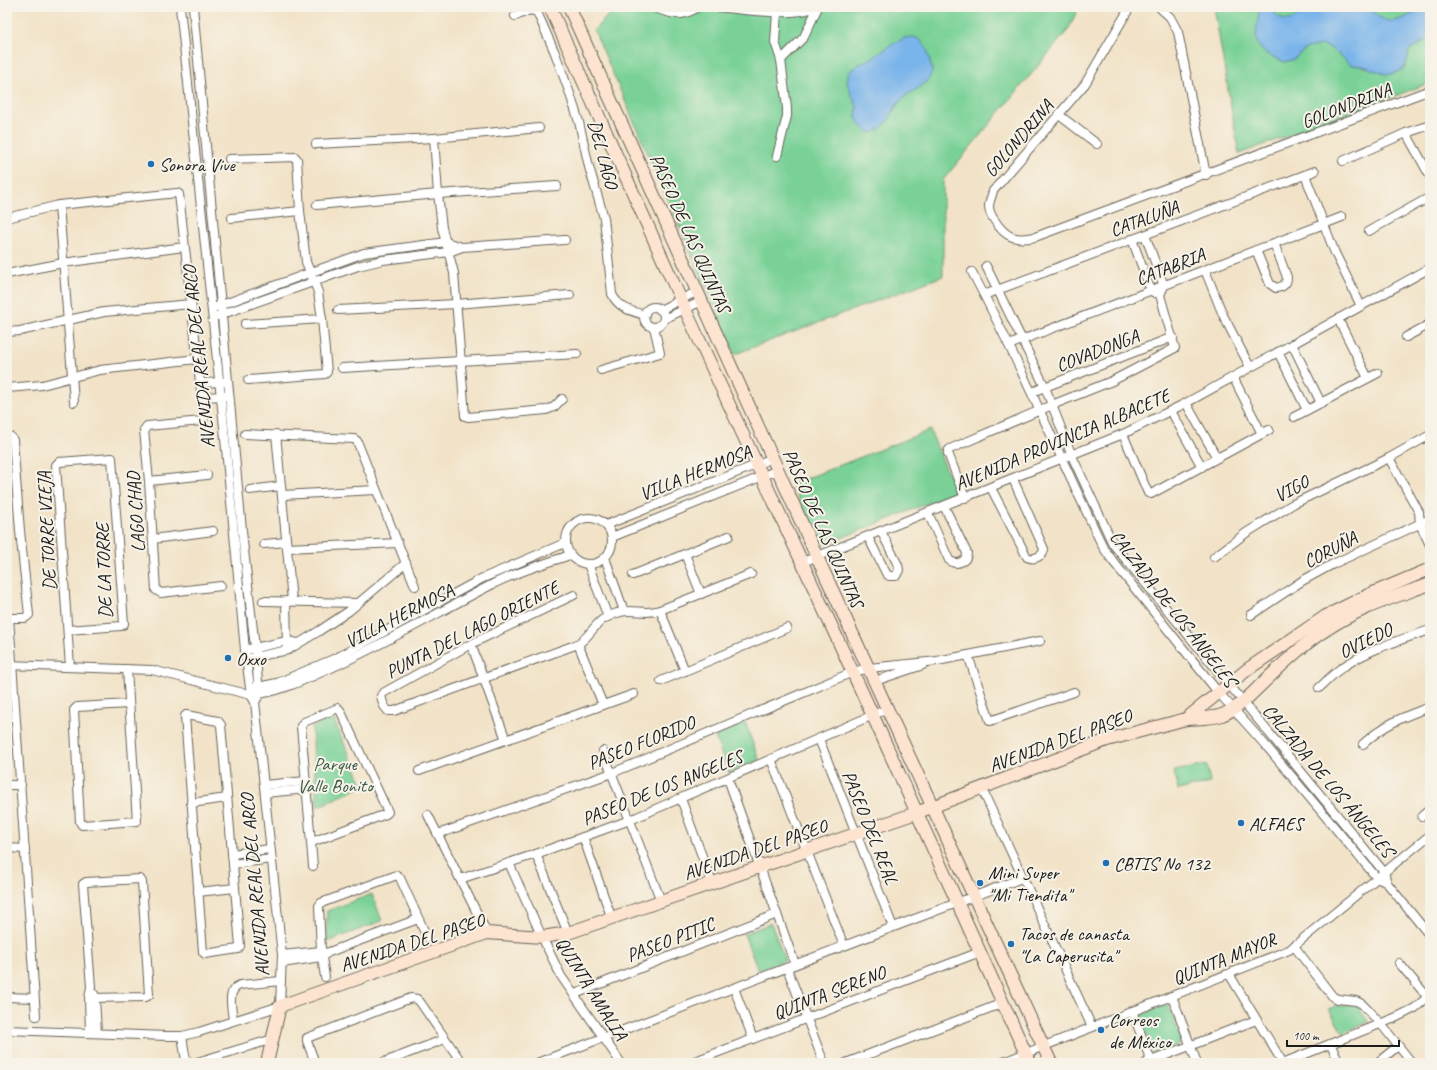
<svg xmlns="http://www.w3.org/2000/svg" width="1437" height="1070" viewBox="0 0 1437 1070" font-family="Caveat,sans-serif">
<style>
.green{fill:#79d197;stroke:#4a765a}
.water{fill:#79b4ea;stroke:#4a6883}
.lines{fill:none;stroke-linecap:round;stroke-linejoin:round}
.street-casing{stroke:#676258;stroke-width:10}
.secondary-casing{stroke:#676258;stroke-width:14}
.street{stroke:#fff;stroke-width:8}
.secondary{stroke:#fde4d1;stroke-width:12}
.poi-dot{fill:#1f6fb2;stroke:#f7f3e8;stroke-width:1.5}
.labels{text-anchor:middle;stroke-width:4;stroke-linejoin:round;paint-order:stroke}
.street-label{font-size:19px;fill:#1c1c1c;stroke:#f7f3e8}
.poi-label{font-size:19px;fill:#1c1c1c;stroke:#f7f3e8;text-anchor:start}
.park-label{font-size:19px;fill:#3d5b47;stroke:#f7f3e8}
</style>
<rect width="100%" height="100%" fill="#f7f3e8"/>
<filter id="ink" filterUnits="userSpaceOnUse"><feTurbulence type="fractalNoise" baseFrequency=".025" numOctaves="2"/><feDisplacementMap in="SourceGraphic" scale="8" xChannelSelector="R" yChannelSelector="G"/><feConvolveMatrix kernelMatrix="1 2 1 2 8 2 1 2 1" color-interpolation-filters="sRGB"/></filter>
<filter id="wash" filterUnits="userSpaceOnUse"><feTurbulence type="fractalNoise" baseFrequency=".012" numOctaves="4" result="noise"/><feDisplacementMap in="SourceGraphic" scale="16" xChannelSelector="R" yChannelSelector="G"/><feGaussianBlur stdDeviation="0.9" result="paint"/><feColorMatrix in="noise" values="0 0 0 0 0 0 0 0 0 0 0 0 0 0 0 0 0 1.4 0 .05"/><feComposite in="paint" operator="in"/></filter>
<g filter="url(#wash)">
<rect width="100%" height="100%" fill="#f2e3c8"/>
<g class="green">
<polygon points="616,7 1079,7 1068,30 943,180 943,276 735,354 594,30"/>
<polygon points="1214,7 1430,7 1430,83 1239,154"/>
<polygon points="930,430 956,492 819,547 792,484"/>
<polygon points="333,718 363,786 317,807 312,727"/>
<polygon points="745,722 759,760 729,773 715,737"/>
<polygon points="1207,765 1210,783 1178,790 1174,771"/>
<polygon points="372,894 382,921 327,942 327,911"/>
<polygon points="771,923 785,960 758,971 744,934"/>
<polygon points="1168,1004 1183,1043 1154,1055 1138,1016"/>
<polygon points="1356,1005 1369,1022 1343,1033 1329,1009 1337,1006"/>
</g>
<g class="water">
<path d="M1260,7h11c6,15 27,19 29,0h68c23,26 34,9 58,1l4,1v29l-19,11 -2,3 -4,15 -4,3 -9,4h-7l-22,-8 -12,-1 -20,-17 -9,-3 -15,3 -13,11 -9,3c-36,-13 -30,-21 -25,-55z"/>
<path d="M914,37c16,7 14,19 18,34 -3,15 -21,19 -31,29 -12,14 -10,24 -28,33l-6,-2 -8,-8 -3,-5 1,-11 -8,-18 -2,-7 1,-7 2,-4 9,-7 13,-6 19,-13 13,-7z"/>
</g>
</g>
<g filter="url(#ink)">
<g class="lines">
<defs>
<g id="street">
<polyline points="193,7 243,541 256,657 259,695 255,702"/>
<path d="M652,7c21,7 27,12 46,0"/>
<polyline points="679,7 690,8 696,7"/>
<path d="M715,7c30,2 74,11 102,0"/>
<path d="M1130,7l-45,77 -92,107c-1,5 -4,11 -4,15 0,6 3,11 6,15 11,17 21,20 40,16l395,-147"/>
<polyline points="1159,7 1170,17 1178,32 1206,175"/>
<path d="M515,16l15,-6 7,2 18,41 14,38 10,31 10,45 15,51 8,76c6,14 19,17 33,21"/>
<polyline points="781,60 804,37 818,7"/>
<polyline points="1059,115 1097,144"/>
<polyline points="1406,133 1430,176"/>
<polyline points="434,138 438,194 442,228 454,273 465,416 468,417 546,410 554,407 562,399"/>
<polyline points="316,144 434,138 539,128"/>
<polyline points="777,156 787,116 787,108 781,60 775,42 777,12"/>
<polyline points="229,159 295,157 297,159 300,211 306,262 318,292 322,319 327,372 325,374 248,380"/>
<polyline points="1343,161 1406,133 1430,125"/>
<polyline points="1305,175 1335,253 1361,306"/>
<polyline points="59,205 74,402"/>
<polyline points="317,205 438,194 557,186"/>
<polyline points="7,218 59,205 177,193 179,194 204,418 202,421 147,426 144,430 149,481 156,590 161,593 221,586"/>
<polyline points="232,218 300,211"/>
<polyline points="1369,231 1430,197"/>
<polyline points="1132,239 1151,291 1155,293"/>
<path d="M1256,250l14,34 6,4c7,-1 11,-4 11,-11l-13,-34"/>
<polyline points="986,266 1045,387 1072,456 1113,544 1384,872 1387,883 1430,936"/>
<polyline points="1205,270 1223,315 1250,367"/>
<path d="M972,272c48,90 87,183 131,275l9,13 106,132 50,56 109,130 10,5"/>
<polyline points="7,274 63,263 184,247"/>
<polyline points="984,295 1315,171"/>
<polyline points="216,307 364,253 446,242 462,247"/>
<circle cx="654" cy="317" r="10"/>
<polyline points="338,310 456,304 570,295"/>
<polyline points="660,310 698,291"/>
<polyline points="217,316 358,266 383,260 449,252 462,247 565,240"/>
<polyline points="664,319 702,301"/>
<polyline points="1338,319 1368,378"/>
<polyline points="245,324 322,319"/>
<polyline points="7,332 20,331 104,312 191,304"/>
<polyline points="1406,337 1430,324"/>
<polyline points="1292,344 1321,403"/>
<polyline points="1009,345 1342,217"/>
<polyline points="1278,352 1307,410"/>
<polyline points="342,368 577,354"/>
<polyline points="601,370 660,353 654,327"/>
<polyline points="1233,377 1262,434"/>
<polyline points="200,383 224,382"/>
<polyline points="7,388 42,385 100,370 197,359"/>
<polyline points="1032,392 1173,337"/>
<polyline points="202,397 226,396"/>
<polyline points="1186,403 1217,458"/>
<polyline points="1171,411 1202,467"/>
<polyline points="1294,417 1378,373"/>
<polyline points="245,434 354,439 357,441 415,586"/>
<polyline points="276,434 292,601"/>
<polyline points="1123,434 1148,493 1151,494 1269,430"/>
<polyline points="7,436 11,437 13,440 20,531 29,615 25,618 7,618"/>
<polyline points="1389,458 1419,512 1420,524 1430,545"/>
<polyline points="149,481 207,475"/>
<path d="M991,488l36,69c6,3 11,1 16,-4l1,-4 -31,-70"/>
<polyline points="250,490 281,486"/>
<polyline points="282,495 376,490"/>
<polyline points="965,498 948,453 948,451 950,449 1052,405 1112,381 1175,348 1160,295 1164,286 1145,235"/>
<path d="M928,513l21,47c7,6 18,2 18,-7l-23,-47"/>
<circle cx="589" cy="541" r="23"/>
<polyline points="606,525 773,458"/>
<polyline points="612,537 778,470"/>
<polyline points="868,537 886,573 889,576 896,576 899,570 898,565 881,531"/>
<polyline points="153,539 213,531"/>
<polyline points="264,544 286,542"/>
<polyline points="287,548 398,543"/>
<polyline points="685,554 701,594"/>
<polyline points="1214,557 1246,533 1293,504 1389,458 1430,435"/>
<polyline points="605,558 624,611"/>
<polyline points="803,562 1123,434 1186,403 1430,268"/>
<polyline points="588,564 608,617"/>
<polyline points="633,575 729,536"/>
<path d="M574,595l-103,49 -88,49 -2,3 3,10 4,5h6l184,-67c10,-6 15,-17 24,-24 7,-5 19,-9 27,-9 12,0 19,3 31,-1l91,-36"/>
<polyline points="263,601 358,603"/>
<polyline points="286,601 287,646"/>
<polyline points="660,610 685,671"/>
<polyline points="1251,615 1302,581 1333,564 1430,519"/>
<polyline points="9,618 36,1016"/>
<polyline points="68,630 121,626 124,624 112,458 59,462 56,465 70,667"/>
<polyline points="471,644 506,740"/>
<polyline points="578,644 603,705"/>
<polyline points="250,649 287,641 298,643"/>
<polyline points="968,655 990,721 1074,692"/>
<polyline points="250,658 288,650 319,631 349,611 406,563"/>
<path d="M7,665l145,5 99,25c27,-2 55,-16 80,-27 55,-25 106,-55 160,-83 25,-13 53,-21 79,-30"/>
<polyline points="127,669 137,821 82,825 80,822 74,710 77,707 129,704"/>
<polyline points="661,681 787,628"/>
<polyline points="875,681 923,665"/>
<polyline points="253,688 277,683 338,657 483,578 565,543"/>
<path d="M1319,688c7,-6 14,-14 21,-19 27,-19 59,-29 90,-39"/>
<polygon points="186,715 218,721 221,725 240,946 238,949 205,954 203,952 185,716"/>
<polyline points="819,739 893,927"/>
<path d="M1363,744c22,-20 39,-27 67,-37"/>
<polyline points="603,751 661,901"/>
<polyline points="771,759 844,946"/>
<polyline points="419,771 634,694"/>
<polyline points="728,779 795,964"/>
<polyline points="7,785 21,785"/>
<polyline points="264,785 306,781"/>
<polyline points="981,787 1092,1027"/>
<polyline points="265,793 307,789"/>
<polyline points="681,799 712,883"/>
<polyline points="191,803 227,798"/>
<polyline points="428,815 487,933"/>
<polyline points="1422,816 1430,809"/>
<polyline points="438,834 612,773 853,672 869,668 937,661 1040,641"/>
<polyline points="583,837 612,919"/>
<polyline points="312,842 386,814 388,812 340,710 338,708 304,722 301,726 313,866"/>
<polyline points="7,848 25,849"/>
<polyline points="232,854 270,849"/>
<polyline points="536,854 568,933"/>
<polyline points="509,863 542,937 561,976 621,1063"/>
<polyline points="233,864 271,859"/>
<polyline points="460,879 536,854 630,820 887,709"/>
<polyline points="198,892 235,888"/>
<polyline points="1294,946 1333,997 1338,999 1356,1001 1362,1004 1381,1024 1412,1063"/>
<polyline points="282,955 321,951 324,952"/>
<polyline points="282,963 321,957 329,952 418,919"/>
<polyline points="1399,963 1430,1000"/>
<polyline points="787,968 824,1063"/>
<polyline points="1229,974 1283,1063"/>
<polyline points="325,977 321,951 319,906 321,903 397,875 400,878 427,937"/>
<polyline points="734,988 753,1039"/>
<polyline points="94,994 95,998 97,1033"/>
<polyline points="575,994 777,914"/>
<polyline points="1172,996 1197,1063"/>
<polyline points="7,997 34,998"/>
<polyline points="89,998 146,997 149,995 142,882 140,879 86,882 83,884 91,987 89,998 90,1033"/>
<polyline points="1132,1011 1151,1061"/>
<path d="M233,1020c-1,-12 -7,-30 7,-35l41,-4"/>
<polyline points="7,1030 167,1036 182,1036 199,1032 280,1006 282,955 255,702 251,695 245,650 223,417 180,7"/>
<polyline points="182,1036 186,1061 188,1063"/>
<polyline points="1330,1044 1340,1063"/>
<polyline points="194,1063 273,1039"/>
<polyline points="315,1063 307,1041 307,1038 411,998 417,999 420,1002 462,1063"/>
<polyline points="382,1063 445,1039"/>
<polyline points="537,1063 1022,878"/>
<polyline points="690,1063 980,952"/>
<polyline points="846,1063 1003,1003"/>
<polyline points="1001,1063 1289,950 1430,835"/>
<polyline points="1146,1063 1256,1020"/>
<polyline points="1283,1063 1397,1017 1415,1008 1430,995"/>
<polyline points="1377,1063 1398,1046"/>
</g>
<g id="secondary">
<polyline points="550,7 685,309 873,716 1030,1063"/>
<polyline points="569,7 817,557 1051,1063"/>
<path d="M1186,719c12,-1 25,0 36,-4 18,-7 31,-23 45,-36 19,-18 38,-36 60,-50 31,-21 68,-32 103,-45"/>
<polyline points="267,1063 280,1006 487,933 542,937 568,933 916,813 1107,740 1186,719 1248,669 1326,616 1366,596 1430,569"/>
</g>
</defs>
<use href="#street" class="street-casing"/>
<use href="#secondary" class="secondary-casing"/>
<use href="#street" class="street"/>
<use href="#secondary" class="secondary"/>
</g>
</g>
<g class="poi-dot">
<circle cx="151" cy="164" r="4"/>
<circle cx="228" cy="658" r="4"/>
<circle cx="1241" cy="823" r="4"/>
<circle cx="1106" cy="863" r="4"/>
<circle cx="980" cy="883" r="4"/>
<circle cx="1011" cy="944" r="4"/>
<circle cx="1101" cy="1030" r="4"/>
</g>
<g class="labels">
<g class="street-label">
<text transform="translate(1346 105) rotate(-21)" y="7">GOLONDRINA</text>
<text transform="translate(1018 138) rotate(-49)" y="7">GOLONDRINA</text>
<text transform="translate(604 154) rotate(75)" y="7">DEL LAGO</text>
<text transform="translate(1144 218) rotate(-20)" y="7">CATALUÑA</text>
<text transform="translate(691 233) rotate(66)" y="7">PASEO DE LAS QUINTAS</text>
<text transform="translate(1170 266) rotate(-21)" y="7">CATABRIA</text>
<text transform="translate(1097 350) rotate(-21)" y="7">COVADONGA</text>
<text transform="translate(198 357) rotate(-96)" y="7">AVENIDA REAL DEL ARCO</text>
<text transform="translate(1062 439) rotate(-23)" y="7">AVENIDA PROVINCIA ALBACETE</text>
<text transform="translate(695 472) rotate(-22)" y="7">VILLA HERMOSA</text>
<text transform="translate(1291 488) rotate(-28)" y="7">VIGO</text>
<text transform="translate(135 512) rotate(-94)" y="7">LAGO CHAD</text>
<text transform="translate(824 528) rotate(66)" y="7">PASEO DE LAS QUINTAS</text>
<text transform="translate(46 531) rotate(-93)" y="7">DE TORRE VIEJA</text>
<text transform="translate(1330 549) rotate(-27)" y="7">CORUÑA</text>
<text transform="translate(103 571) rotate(-92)" y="7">DE LA TORRE</text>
<text transform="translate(1174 608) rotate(52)" y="7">CALZADA DE LOS ÁNGELES</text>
<text transform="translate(399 615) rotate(-27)" y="7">VILLA HERMOSA</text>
<text transform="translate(472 629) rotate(-27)" y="7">PUNTA DEL LAGO ORIENTE</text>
<text transform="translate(1365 640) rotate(-26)" y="7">OVIEDO</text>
<text transform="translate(1060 740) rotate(-20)" y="7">AVENIDA DEL PASEO</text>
<text transform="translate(641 742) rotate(-22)" y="7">PASEO FLORIDO</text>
<text transform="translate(1329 780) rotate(50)" y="7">CALZADA DE LOS ÁNGELES</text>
<text transform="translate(662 787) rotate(-22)" y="7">PASEO DE LOS ANGELES</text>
<text transform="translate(871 827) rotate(68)" y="7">PASEO DEL REAL</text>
<text transform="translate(755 849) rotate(-19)" y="7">AVENIDA DEL PASEO</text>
<text transform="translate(254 885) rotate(-95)" y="7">AVENIDA REAL DEL ARCO</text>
<text transform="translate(670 939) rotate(-21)" y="7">PASEO PITIC</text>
<text transform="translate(412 942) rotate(-18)" y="7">AVENIDA DEL PASEO</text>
<text transform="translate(1224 958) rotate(-22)" y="7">QUINTA MAYOR</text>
<text transform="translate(592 988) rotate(58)" y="7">QUINTA AMALIA</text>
<text transform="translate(829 992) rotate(-21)" y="7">QUINTA SERENO</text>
</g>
<g class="poi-label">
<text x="159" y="171">Sonora Vive</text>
<text x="236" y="665">Oxxo</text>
<text x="1249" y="830">ALFAES</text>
<text x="1114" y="870">CBTIS No 132</text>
<text x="988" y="879">Mini Super<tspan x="988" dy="22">"Mi Tiendita"</tspan></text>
<text x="1019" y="940">Tacos de canasta<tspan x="1019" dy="22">"La Caperusita"</tspan></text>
<text x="1109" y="1026">Correos<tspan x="1109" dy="22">de México</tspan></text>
</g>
<g class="park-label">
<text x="335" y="770">Parque<tspan x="335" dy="22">Valle Bonito</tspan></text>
</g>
</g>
<rect width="1437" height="1070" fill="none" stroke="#f7f3e8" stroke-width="24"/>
<path d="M1287 1040v6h112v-6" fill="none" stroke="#1c1c1c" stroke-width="2"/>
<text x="1293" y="1040" font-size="12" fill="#1c1c1c" stroke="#f7f3e8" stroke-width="3" paint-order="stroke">100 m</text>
</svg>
